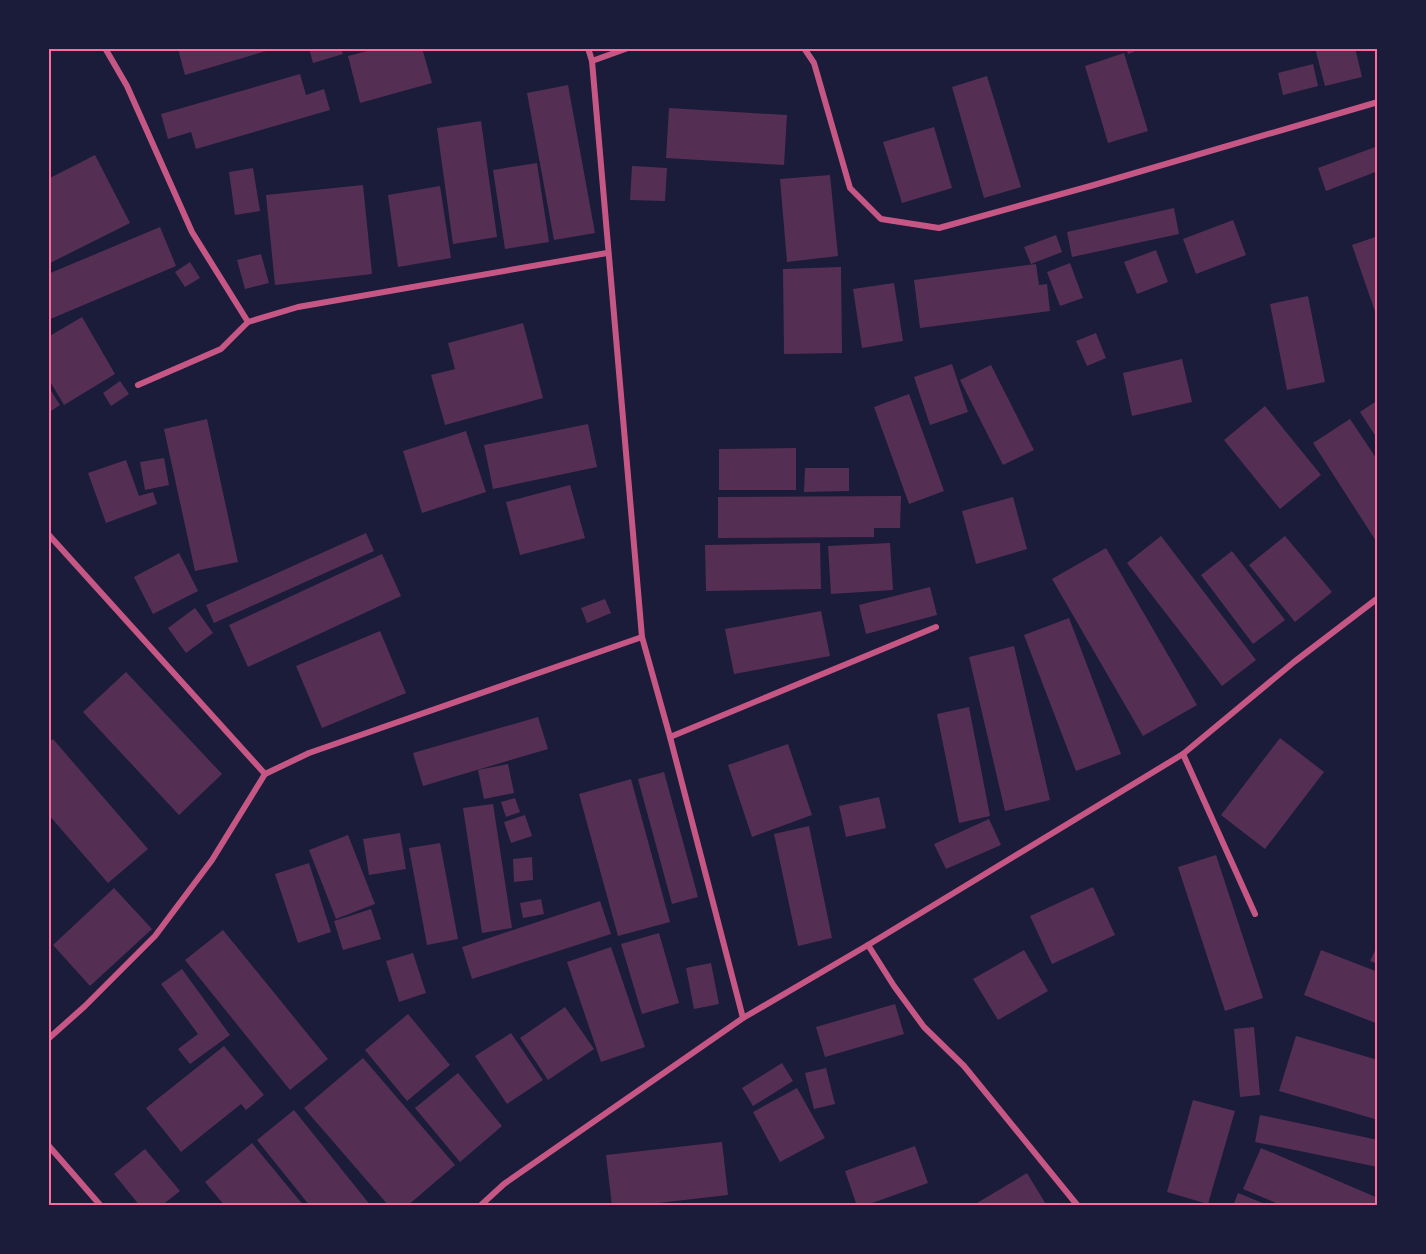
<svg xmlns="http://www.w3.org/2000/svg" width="1426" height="1254" viewBox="0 0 1426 1254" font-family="'Varela Round',sans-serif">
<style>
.building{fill:#542f53}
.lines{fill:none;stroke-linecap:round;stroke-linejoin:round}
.minor{stroke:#c65784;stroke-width:6}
.neatline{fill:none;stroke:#ff6b9d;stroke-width:2}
</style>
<rect width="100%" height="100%" fill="#1b1b3a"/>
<g class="building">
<polygon points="276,48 185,75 178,49 180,48"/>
<polygon points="309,48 341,48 343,54 313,63"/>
<polygon points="378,48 422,48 432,83 360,103 348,56"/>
<polygon points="1126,48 1143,48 1128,54"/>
<polygon points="1315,48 1355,48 1362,77 1325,86"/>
<polygon points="1124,53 1148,131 1108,143 1085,66"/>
<polygon points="1313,64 1318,86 1283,95 1278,73"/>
<polygon points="300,74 306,95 324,89 330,110 196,149 191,132 168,139 161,114"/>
<polygon points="987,76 1021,187 984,198 952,87"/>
<polygon points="568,85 595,233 554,240 527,93"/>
<polygon points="669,108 787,115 784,165 666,158"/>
<polygon points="481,121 497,237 453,244 437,128"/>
<polygon points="934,127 952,188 902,203 883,142"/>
<polygon points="1378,146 1378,171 1326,191 1318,168"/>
<polygon points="95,155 130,223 48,264 48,179"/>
<polygon points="537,163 549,242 505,249 493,170"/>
<polygon points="632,166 667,168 665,201 630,200"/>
<polygon points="253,168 260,211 235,215 229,172"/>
<polygon points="830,175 838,256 787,262 780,179"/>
<polygon points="363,185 372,274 275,285 266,195"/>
<polygon points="440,186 451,258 398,267 388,195"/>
<polygon points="1174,208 1179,234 1072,257 1067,232"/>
<polygon points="1233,220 1246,255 1196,274 1183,239"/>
<polygon points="160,227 176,266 48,320 48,274"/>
<polygon points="1056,235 1062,252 1031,264 1024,247"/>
<polygon points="1378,236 1378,320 1352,245"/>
<polygon points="1156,250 1168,282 1137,294 1124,262"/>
<polygon points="261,254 269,283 245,289 237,260"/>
<polygon points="190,262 200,278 185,287 175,272"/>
<polygon points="1070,263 1083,298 1060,306 1047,272"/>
<polygon points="1036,264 1039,285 1047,284 1050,311 920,328 914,280"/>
<polygon points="841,267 842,353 784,354 783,269"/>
<polygon points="894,283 903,341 862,348 853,289"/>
<polygon points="1308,296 1325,382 1287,390 1270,304"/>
<polygon points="82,317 115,374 64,405 48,378 48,337"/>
<polygon points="523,323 543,398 445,425 431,375 455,369 448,343"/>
<polygon points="1096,333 1106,358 1087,366 1076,341"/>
<polygon points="1182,359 1192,402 1132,416 1123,373"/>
<polygon points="952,364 968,412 930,425 914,377"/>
<polygon points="991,365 1034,450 1003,465 960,380"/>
<polygon points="120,381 129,394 111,406 103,393"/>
<polygon points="48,386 60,405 48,413"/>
<polygon points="909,394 944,491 909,504 874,407"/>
<polygon points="1378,400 1378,440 1360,412"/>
<polygon points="1265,406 1321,475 1280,509 1224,440"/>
<polygon points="207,419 238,562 195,571 164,429"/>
<polygon points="1350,419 1378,461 1378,540 1376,541 1313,443"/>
<polygon points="588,424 597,467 493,489 484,445"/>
<polygon points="466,431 486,492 422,513 403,451"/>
<polygon points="796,448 796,490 719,490 719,449"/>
<polygon points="164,458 169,485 145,490 140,462"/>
<polygon points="126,460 139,496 153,492 157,504 106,523 88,473"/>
<polygon points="805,468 849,468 849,491 804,492"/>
<polygon points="570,485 585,538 520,555 506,502"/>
<polygon points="901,496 900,528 874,528 874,537 718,538 718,497"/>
<polygon points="1013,497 1027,549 976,564 962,511"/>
<polygon points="366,533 374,551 214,623 206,605"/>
<polygon points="1161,536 1256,660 1222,686 1127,563"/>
<polygon points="1285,536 1332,592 1295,622 1249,565"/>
<polygon points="820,543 821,589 706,591 705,545"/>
<polygon points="890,543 893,590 831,594 828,546"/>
<polygon points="1106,548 1197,705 1143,736 1052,579"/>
<polygon points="1232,551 1285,620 1253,644 1201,575"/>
<polygon points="179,553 198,591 153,614 134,577"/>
<polygon points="382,554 401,596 248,667 229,625"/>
<polygon points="930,587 937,615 866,634 859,605"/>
<polygon points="605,599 611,613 587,623 581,608"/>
<polygon points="195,608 213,633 186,653 168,628"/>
<polygon points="821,611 830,656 734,674 725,629"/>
<polygon points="1069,618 1121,754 1076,771 1024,635"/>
<polygon points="380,631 406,693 322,728 296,666"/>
<polygon points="1014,646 1050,800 1005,811 969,657"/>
<polygon points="126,672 222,774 179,815 83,712"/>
<polygon points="969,707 990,816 959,823 937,714"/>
<polygon points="538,717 548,749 423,786 413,753"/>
<polygon points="1280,738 1324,772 1265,849 1221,815"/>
<polygon points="53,739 148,849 108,883 48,814 48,743"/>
<polygon points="788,744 812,815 752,837 728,765"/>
<polygon points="508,764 514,793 484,799 478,770"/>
<polygon points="664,772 698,897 672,904 638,779"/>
<polygon points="631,779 670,922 618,936 579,794"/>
<polygon points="879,797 886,828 846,837 839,806"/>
<polygon points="515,798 520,812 506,817 501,802"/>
<polygon points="493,804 512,928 482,933 463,808"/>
<polygon points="525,815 532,836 511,843 504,822"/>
<polygon points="989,819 1001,845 946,869 934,844"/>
<polygon points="809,826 832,938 798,946 774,834"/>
<polygon points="400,833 406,869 369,875 363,839"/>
<polygon points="348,835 375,904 336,919 309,850"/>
<polygon points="440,843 458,939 427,945 409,848"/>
<polygon points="1216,855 1263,998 1225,1011 1178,867"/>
<polygon points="532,857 533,880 514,882 513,859"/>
<polygon points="309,863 331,932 298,943 275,874"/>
<polygon points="1093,887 1115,935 1052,964 1030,916"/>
<polygon points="114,888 152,929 90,986 53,945"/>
<polygon points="541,899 544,914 523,918 520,903"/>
<polygon points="600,901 611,934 472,979 462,947"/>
<polygon points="371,909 381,939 343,950 334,921"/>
<polygon points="223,930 328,1059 290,1090 185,960"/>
<polygon points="659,933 679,1003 642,1014 621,944"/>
<polygon points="1378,944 1378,964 1370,961"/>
<polygon points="611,947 645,1047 601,1062 567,962"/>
<polygon points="1024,950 1048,991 998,1020 973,979"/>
<polygon points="1321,950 1378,972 1378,1024 1304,995"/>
<polygon points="413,953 426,993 399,1002 386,961"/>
<polygon points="711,963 719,1004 694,1009 686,968"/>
<polygon points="182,969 230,1035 190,1064 178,1049 198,1034 161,984"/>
<polygon points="895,1004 904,1034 825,1057 816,1027"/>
<polygon points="565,1007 594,1049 548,1080 520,1038"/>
<polygon points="408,1014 450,1065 407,1101 365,1050"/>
<polygon points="1254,1027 1260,1095 1240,1097 1234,1029"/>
<polygon points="511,1033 543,1080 507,1104 475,1056"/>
<polygon points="1296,1036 1378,1060 1378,1120 1279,1091"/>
<polygon points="224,1046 264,1095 246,1110 241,1104 181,1152 146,1108"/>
<polygon points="363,1058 455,1165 407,1206 389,1206 304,1108"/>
<polygon points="782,1063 793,1081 753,1106 742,1088"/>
<polygon points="826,1068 835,1104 814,1109 805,1073"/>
<polygon points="458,1073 502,1126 460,1162 415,1108"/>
<polygon points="797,1088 825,1138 780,1162 753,1112"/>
<polygon points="1193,1100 1235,1111 1208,1204 1167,1192"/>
<polygon points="294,1110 371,1206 310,1206 257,1140"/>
<polygon points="1260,1115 1378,1140 1378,1167 1255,1142"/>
<polygon points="722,1142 728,1195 632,1206 612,1206 606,1155"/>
<polygon points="252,1143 304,1206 225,1206 205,1182"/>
<polygon points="915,1146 928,1183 864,1206 857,1206 845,1171"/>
<polygon points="1261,1148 1378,1198 1378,1206 1283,1206 1243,1189"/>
<polygon points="145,1149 180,1191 161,1206 140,1206 114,1174"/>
<polygon points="1027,1173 1047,1206 972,1206"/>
<polygon points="1238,1193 1270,1206 1233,1206"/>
</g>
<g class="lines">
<g class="minor">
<polyline points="105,48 127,86 192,232 248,322"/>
<polyline points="588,48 592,61 642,637 670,737 743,1018"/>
<polyline points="804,48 814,63 850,188 881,219 939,228 1094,185 1378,102"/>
<polyline points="592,61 628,48"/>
<polyline points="138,385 221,349 248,322 298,307 607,253"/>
<polyline points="48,534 265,774"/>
<polyline points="670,737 936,627"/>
<polyline points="1183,754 1255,914"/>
<polyline points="868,945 894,986 924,1027 964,1066 1078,1206"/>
<polyline points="48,1039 85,1006 155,936 212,860 265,774 309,753 642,637"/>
<polyline points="48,1145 101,1206"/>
<polyline points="480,1206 504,1184 743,1018 868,945 1183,754 1294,662 1378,598"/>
</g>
</g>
<rect width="1426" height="1254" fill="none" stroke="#1b1b3a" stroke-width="99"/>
<rect x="50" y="50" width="1326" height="1154" class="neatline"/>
</svg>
